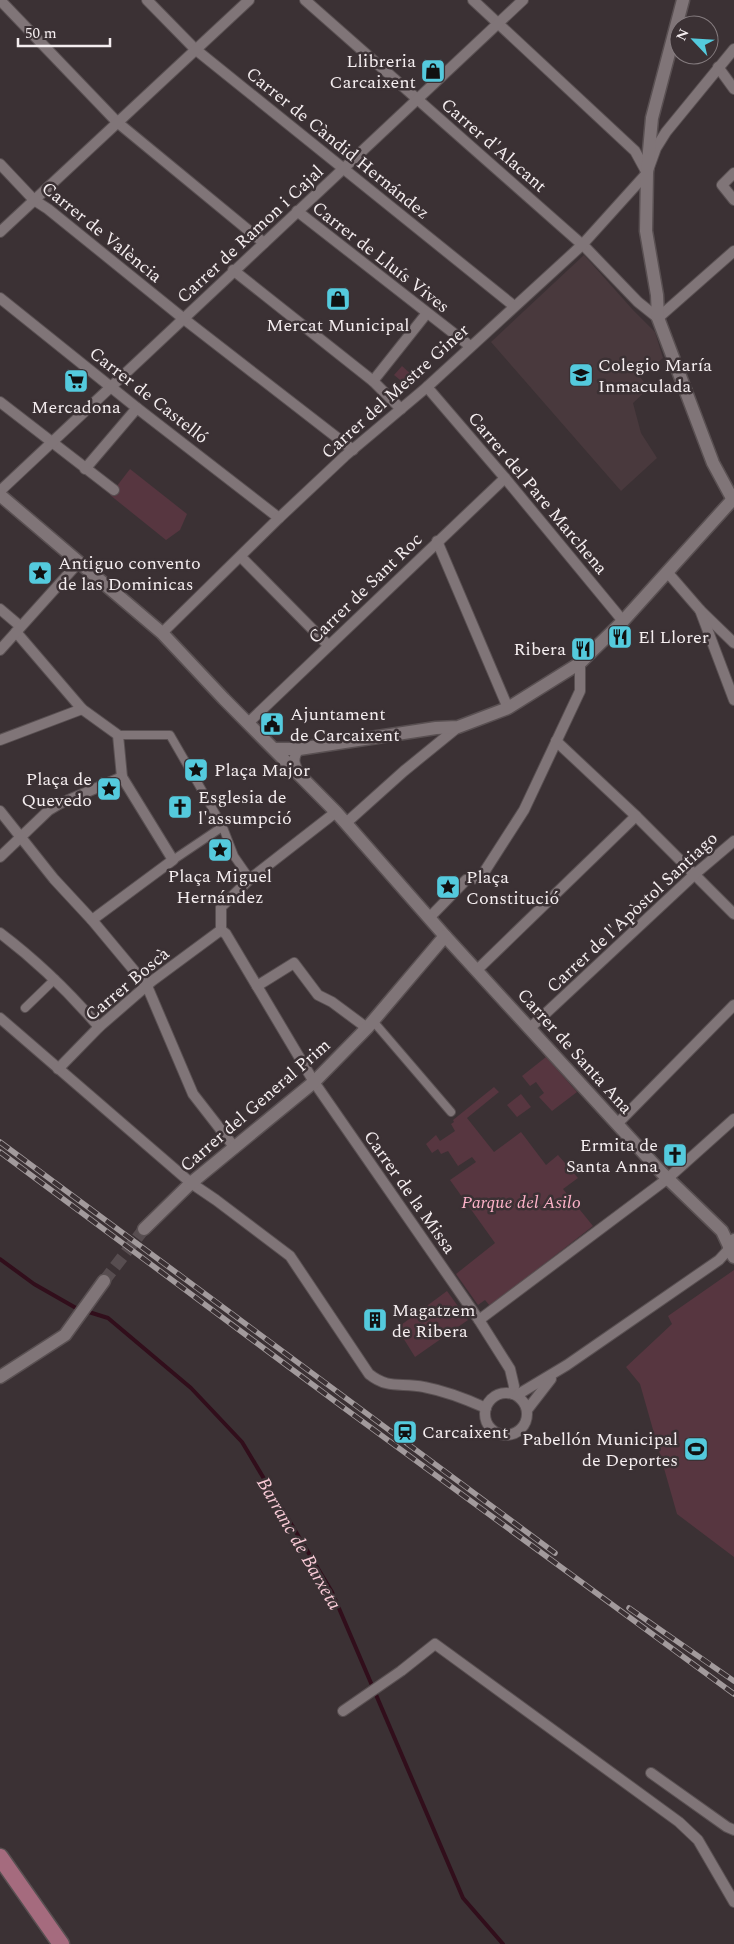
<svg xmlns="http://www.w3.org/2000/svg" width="734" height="1944" viewBox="0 0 734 1944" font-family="Spectral,serif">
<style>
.built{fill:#49393d}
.green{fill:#573640}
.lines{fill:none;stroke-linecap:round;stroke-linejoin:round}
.stream{stroke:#310e1b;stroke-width:4}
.tertiary-tunnel{stroke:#574d50;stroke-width:12;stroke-dasharray:12 6;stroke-linecap:butt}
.pedestrian-casing{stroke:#595052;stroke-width:10}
.minor-casing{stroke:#595052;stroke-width:12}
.tertiary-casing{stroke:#595052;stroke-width:15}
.primary-casing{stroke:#595052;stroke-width:19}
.pedestrian{stroke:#807578;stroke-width:8}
.minor{stroke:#807578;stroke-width:10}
.tertiary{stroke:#807578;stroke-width:12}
.primary{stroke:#a56b7e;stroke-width:16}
.rail-casing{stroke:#a29a9c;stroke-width:5.5}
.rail{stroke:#3b3134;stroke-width:4;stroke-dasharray:11;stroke-linecap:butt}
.labels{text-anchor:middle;stroke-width:5;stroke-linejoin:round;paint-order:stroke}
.poi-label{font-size:18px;fill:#f4edef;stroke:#3b3134;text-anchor:start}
.street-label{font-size:18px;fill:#f4edef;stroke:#3b3134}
.park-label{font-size:18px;font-style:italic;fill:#fdb3c9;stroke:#3b3134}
.water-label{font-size:19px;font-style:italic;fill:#f9cbd7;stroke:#3b3134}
</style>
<rect width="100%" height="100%" fill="#3b3134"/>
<polygon class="built" points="584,255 633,310 655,332 663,358 640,377 649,388 633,403 641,433 657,458 621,491 491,342"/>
<g class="green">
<polygon points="402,366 413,376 405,384 394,375"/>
<polygon points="130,469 187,514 180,530 166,540 110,495"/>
<polygon points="546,1057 577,1092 552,1111 539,1097 544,1093 536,1082 530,1086 522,1076"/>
<polygon points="494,1087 499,1092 467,1118 494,1152 521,1132 546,1165 558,1155 578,1178 563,1189 593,1226 490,1306 485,1300 478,1305 456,1274 495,1243 450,1180 476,1162 472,1157 458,1166 448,1151 441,1154 438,1149 432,1153 426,1144 436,1135 440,1141 455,1131 451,1124 454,1122 453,1120"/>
<polygon points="521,1094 531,1107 517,1117 507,1105"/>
<polygon points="734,1270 734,1557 677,1514 640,1384 626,1367 672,1324 668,1316"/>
<polygon points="447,1291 468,1320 415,1357 397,1328"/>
</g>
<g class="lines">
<polyline class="stream" points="0,1259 34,1284 76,1308 108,1318 191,1388 242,1442 332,1592 463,1898 503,1944"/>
<polyline class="tertiary-tunnel" points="104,1281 144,1229"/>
<defs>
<g id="pedestrian">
<polyline points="118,735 170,735 222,825 234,856 250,879"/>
<polyline points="173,860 222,827"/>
<polyline points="25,1008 55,979"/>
<polyline points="373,1021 451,1112"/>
</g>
<g id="minor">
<polyline points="0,0 117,122 264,243"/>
<polyline points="147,0 195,49 514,306"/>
<polyline points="305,0 586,248 638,302 658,318 734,251"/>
<polyline points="473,0 635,151 647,173"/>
<polyline points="718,67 734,89"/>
<polyline points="0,164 34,200 48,209 184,319 353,450"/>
<polyline points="734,173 722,185 734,200"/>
<polyline points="297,211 470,346"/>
<polyline points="0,232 249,0"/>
<polyline points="233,270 373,381 401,409"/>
<polyline points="0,298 137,408 279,518"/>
<polyline points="373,381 427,313"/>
<polyline points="427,387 505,478 623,621"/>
<polyline points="0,402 114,490"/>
<polyline points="85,469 137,408"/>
<polyline points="0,491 523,0"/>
<polyline points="437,541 508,708"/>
<polyline points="241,557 328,645"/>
<polyline points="668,573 700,610 734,643"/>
<polyline points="0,609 20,626"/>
<polyline points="700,610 734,700"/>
<polyline points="16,632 82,709 118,735 122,777 173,860 92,920"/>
<polyline points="162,633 279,518 345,456 427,387 582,245 647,173 656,148 666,132 734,49"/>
<polyline points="0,650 79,562"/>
<polyline points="248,723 505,478"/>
<polyline points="0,740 82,709"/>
<polyline points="556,741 636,816 734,914"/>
<path d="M299,749c-7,9 -5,15 0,24"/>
<polyline points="0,811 54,879 92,920 147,986 193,1094 235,1148"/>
<polyline points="346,823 404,771 458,727"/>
<polyline points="0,857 49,810 59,804 122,777"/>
<polyline points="429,918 466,880 481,877 524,810 580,691 580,663"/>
<polyline points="221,930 226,934 314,1082 479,1320 510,1369 514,1386 513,1394"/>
<polyline points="221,930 221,907 250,879 336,812"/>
<path d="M0,933c37,28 69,59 99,94"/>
<polyline points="477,970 636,816"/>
<polyline points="257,986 294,963 318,995 332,1002 367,1028"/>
<path d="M0,1018l191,165 25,17 74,56 79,118c20,16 32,8 55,13 21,4 42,12 62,21"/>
<polyline points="530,1028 695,874 734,841"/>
<polyline points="58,1069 99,1027 152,981 221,930"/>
<polyline points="617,1124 734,1005"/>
<polyline points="479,1320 667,1179 734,1119"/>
<circle cx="506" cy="1414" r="21"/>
<polyline points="517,1395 567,1365 719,1260 729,1249"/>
<polyline points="527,1410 551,1379"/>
<polyline points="343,1711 401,1671 435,1644 679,1822 698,1840 734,1902"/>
<polyline points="651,1773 727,1827 734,1830"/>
</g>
<g id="tertiary">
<polyline points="683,0 652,118 647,173 646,231 657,295 658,318 713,463 733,500"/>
<polyline points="0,495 162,633 224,699 336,812 445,936 661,1172 722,1231 729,1246"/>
<polyline points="275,749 299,749 436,728 458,727 508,708 580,663 623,621 734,498"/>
<polyline points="144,1229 191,1183 314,1082 367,1028 445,936"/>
<polyline points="734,1240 729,1249 734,1257"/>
<polyline points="0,1377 65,1335 104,1281"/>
</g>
<polyline id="primary" points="0,1857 61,1944"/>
</defs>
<use href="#pedestrian" class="pedestrian-casing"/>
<use href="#minor" class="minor-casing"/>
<use href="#tertiary" class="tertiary-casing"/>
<use href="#primary" class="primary-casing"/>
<use href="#pedestrian" class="pedestrian"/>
<use href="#minor" class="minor"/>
<use href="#tertiary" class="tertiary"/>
<use href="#primary" class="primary"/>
<defs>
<g id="rail">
<polyline points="0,1142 555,1553"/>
<polyline points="0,1152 340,1405 734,1694"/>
<polyline points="629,1608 734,1681"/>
</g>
</defs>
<use href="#rail" class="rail-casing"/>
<use href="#rail" class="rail"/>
</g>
<defs>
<symbol id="shop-square" viewBox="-11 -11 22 22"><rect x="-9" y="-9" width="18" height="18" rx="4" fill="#54cadd" stroke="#3b3134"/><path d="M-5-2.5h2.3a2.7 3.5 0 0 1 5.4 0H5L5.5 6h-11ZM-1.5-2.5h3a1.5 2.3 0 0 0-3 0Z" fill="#111"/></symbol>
<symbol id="school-square" viewBox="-11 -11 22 22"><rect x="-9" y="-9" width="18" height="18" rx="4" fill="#54cadd" stroke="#3b3134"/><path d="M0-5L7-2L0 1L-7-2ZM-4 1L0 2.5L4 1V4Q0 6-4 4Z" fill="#111"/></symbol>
<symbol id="supermarket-square" viewBox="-11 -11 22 22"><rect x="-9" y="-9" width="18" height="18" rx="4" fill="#54cadd" stroke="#3b3134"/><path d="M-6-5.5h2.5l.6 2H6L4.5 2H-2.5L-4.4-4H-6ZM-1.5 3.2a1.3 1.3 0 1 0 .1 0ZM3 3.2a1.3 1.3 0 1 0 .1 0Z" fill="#111"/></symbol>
<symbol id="sight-square" viewBox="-11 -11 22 22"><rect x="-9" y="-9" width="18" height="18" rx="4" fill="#54cadd" stroke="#3b3134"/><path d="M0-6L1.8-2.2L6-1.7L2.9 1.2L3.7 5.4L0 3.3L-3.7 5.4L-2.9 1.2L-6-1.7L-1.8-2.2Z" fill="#111"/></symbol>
<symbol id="restaurant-square" viewBox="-11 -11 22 22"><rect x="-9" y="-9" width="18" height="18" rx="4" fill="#54cadd" stroke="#3b3134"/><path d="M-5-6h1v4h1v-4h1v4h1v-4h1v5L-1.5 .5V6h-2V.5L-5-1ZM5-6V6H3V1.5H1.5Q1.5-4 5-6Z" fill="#111"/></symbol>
<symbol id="civic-square" viewBox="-11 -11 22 22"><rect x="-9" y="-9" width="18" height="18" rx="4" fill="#54cadd" stroke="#3b3134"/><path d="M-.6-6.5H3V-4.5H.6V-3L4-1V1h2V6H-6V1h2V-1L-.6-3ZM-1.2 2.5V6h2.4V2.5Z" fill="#111"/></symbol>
<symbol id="church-square" viewBox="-11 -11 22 22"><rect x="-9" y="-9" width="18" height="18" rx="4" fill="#54cadd" stroke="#3b3134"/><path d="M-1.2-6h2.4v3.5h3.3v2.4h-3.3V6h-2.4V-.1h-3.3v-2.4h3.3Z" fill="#111"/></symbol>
<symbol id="building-square" viewBox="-11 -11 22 22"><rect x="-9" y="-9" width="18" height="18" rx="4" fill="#54cadd" stroke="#3b3134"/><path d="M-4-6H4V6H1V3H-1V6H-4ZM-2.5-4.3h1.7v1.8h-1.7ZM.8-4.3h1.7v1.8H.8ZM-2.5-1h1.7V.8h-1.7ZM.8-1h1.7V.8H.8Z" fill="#111"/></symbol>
<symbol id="station-square" viewBox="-11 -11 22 22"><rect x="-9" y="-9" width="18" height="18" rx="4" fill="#54cadd" stroke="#3b3134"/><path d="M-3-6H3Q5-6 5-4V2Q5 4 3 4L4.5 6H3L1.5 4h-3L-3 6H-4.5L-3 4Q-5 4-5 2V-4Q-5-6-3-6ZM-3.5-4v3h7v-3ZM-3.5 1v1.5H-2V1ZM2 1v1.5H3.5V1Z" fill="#111"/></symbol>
<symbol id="stadium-square" viewBox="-11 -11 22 22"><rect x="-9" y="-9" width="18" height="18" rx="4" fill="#54cadd" stroke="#3b3134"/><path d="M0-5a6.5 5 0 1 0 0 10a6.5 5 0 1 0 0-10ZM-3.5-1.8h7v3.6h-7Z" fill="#111"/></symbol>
</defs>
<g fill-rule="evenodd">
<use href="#shop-square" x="419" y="57" width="28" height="28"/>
<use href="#shop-square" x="324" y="285" width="28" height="28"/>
<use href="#school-square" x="567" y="361" width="28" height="28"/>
<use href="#supermarket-square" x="62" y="367" width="28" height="28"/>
<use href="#sight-square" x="26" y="559" width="28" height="28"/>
<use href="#restaurant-square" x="606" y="623" width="28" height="28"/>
<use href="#restaurant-square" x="569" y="635" width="28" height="28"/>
<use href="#civic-square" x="258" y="710" width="28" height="28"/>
<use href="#sight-square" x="182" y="756" width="28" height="28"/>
<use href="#sight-square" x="95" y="775" width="28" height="28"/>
<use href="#church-square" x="166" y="793" width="28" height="28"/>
<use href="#sight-square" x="206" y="836" width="28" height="28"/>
<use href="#sight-square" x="434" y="873" width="28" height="28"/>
<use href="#church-square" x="661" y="1141" width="28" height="28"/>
<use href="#building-square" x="361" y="1306" width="28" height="28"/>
<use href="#station-square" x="391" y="1418" width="28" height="28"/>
<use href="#stadium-square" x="682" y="1435" width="28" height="28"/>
</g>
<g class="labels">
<g class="poi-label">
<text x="416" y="67" text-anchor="end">Llibreria<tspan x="416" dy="21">Carcaixent</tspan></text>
<text x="338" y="331" text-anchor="middle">Mercat Municipal</text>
<text x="598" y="371">Colegio María<tspan x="598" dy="21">Inmaculada</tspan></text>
<text x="76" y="413" text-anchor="middle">Mercadona</text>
<text x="58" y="569">Antiguo convento<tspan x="58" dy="21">de las Dominicas</tspan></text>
<text x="638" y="643">El Llorer</text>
<text x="566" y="655" text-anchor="end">Ribera</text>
<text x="290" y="720">Ajuntament<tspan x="290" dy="21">de Carcaixent</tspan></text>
<text x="214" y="776">Plaça Major</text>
<text x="92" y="785" text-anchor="end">Plaça de<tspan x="92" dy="21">Quevedo</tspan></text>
<text x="198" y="803">Esglesia de<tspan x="198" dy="21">l'assumpció</tspan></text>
<text x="220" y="882" text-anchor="middle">Plaça Miguel<tspan x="220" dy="21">Hernández</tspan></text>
<text x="466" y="883">Plaça<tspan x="466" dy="21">Constitució</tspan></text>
<text x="658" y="1151" text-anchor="end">Ermita de<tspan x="658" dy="21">Santa Anna</tspan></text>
<text x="392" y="1316">Magatzem<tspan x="392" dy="21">de Ribera</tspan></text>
<text x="422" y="1438">Carcaixent</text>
<text x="678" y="1445" text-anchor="end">Pabellón Municipal<tspan x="678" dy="21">de Deportes</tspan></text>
</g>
<g class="street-label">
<text transform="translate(338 143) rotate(39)" y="6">Carrer de Càndid Hernández</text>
<text transform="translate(494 145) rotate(41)" y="6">Carrer d'Alacant</text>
<text transform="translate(102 232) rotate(39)" y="6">Carrer de València</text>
<text transform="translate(250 234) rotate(-43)" y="6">Carrer de Ramon i Cajal</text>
<text transform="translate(381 257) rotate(38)" y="6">Carrer de Lluís Vives</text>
<text transform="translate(395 391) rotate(-42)" y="6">Carrer del Mestre Giner</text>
<text transform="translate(149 395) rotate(38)" y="6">Carrer de Castelló</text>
<text transform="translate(538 493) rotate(50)" y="6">Carrer del Pare Marchena</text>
<text transform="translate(365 588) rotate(-44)" y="6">Carrer de Sant Roc</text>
<text transform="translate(632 912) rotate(-43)" y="6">Carrer de l'Apòstol Santiago</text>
<text transform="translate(127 984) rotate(-40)" y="6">Carrer Boscà</text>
<text transform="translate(575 1051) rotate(48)" y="6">Carrer de Santa Ana</text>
<text transform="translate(255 1105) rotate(-41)" y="6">Carrer del General Prim</text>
<text transform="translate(410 1192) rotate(55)" y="6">Carrer de la Missa</text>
</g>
<g class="park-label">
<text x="521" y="1208">Parque del Asilo</text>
</g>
<g class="water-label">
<text transform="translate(300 1543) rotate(60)" y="7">Barranc de Barxeta</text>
</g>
</g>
<g transform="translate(694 40) rotate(295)"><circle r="24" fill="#3b3134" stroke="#857c7f"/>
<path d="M0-4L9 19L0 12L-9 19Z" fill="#54cadd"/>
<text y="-8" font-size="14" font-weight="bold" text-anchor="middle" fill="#f4edef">N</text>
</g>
<path d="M18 38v8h92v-8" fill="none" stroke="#f4edef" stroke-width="2.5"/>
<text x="25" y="38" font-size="15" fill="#f4edef" stroke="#3b3134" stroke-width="4" paint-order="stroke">50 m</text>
</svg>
